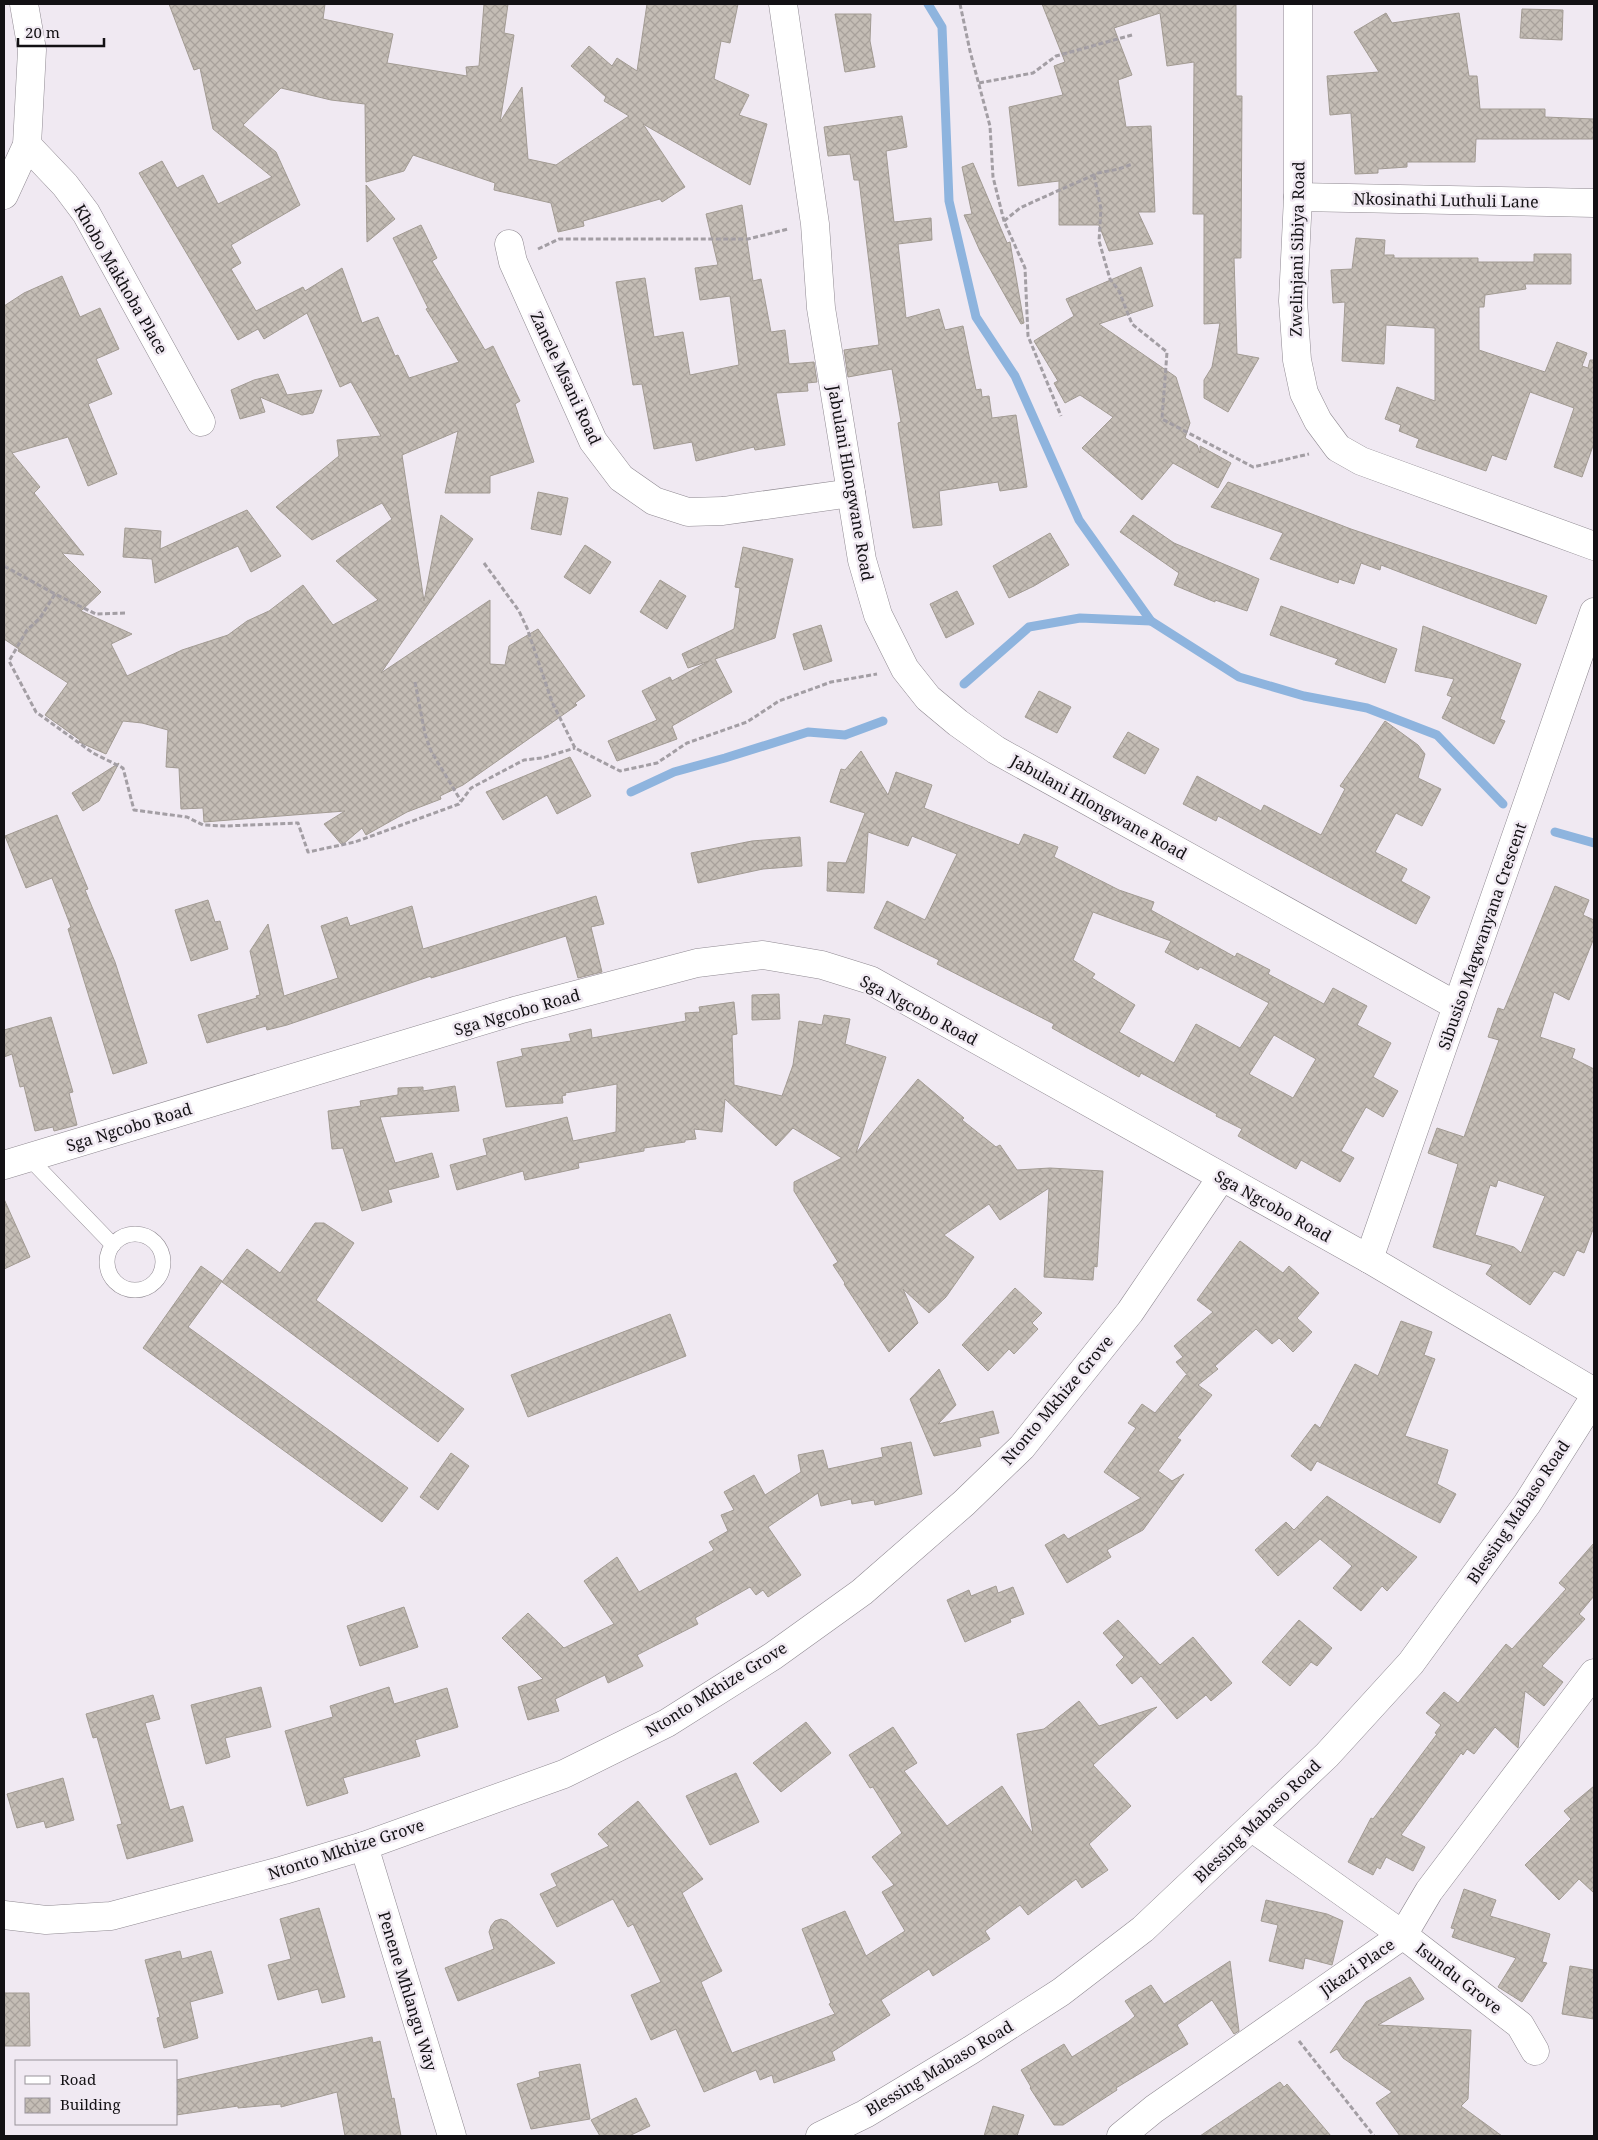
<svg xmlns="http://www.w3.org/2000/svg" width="1598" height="2140" viewBox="0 0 1598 2140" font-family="'Noto Serif',serif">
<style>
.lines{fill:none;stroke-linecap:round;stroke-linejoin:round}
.stream{stroke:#8eb4de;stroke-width:9}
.building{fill:url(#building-cross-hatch);stroke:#a29b93;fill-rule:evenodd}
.lane-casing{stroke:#8f8991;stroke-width:16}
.street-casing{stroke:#8f8991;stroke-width:29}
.path{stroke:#a39ea4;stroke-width:3;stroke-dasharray:5 2.5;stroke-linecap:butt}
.lane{stroke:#fff;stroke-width:15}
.street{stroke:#fff;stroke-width:28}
.labels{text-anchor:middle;stroke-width:5;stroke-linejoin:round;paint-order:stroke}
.street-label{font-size:16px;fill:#131114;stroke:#f0e9f2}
</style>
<defs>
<pattern id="building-cross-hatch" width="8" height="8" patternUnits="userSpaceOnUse" patternTransform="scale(1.25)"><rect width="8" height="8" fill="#c4bdb5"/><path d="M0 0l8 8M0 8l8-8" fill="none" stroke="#a8a19b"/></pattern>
</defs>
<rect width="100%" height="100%" fill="#f0e9f2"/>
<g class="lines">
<g class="stream">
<polyline points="928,4 942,27 949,201 976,317 1015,376 1079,520 1151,621 1239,677 1304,696 1367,708 1437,735 1503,804"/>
<polyline points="964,684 1029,627 1080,618 1151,621"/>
<polyline points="631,792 674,772 725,758 808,732 845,735 883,721"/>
<polyline points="1555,832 1594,843"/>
</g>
</g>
<g class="building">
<polygon points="169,4 325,4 323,19 393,34 387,63 467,76 466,67 479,66 484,4 508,4 504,33 514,35 500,122 522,87 528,159 556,165 629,116 604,101 606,97 571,66 589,46 612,66 617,58 637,71 647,4 738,4 730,43 721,41 714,79 749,95 739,115 767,124 750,185 643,124 685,187 662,202 660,199 583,221 584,226 558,232 551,203 494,190 495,183 413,155 404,171 366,182 365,104 331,100 281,88 243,125 276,152 300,205 231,245 241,263 231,269 256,311 303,287 305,291 342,268 362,323 378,317 395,356 398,355 409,378 459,362 426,309 428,308 393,238 421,225 437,258 432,261 485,350 493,346 520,401 515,404 534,462 490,476 490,493 445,493 458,431 402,455 424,601 441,515 473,539 381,673 490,600 490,664 505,665 509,646 538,629 585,696 575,703 577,705 463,785 440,796 441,799 407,812 366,835 362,828 342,845 324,824 345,811 204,822 203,808 181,809 179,768 166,767 168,730 142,723 123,721 106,754 79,742 80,740 45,715 68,683 18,651 19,649 4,639 4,306 24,293 62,276 80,317 100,308 119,349 96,359 112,394 88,404 117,474 88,486 68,437 12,453 40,487 34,493 84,555 62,553 101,592 81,611 132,634 111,644 127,676 182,650 228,635 247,621 269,611 303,585 333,625 378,600 336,561 392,519 382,503 312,540 276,507 339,456 337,440 381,436 351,382 340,387 307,313 264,339 258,329 238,340 139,173 162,161 177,188 203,175 218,204 272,177 213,129 200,68 194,70"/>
<polygon points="1042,4 1236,4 1236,96 1242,96 1241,258 1234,258 1237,354 1259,358 1228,412 1204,398 1204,380 1212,367 1220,323 1204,324 1204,214 1193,214 1194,62 1167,66 1160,13 1114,28 1132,75 1118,80 1126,127 1151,126 1155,212 1138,212 1153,244 1109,251 1099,225 1059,225 1059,181 1018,186 1009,107 1063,95 1054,66 1065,62"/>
<polygon points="1522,9 1563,10 1562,40 1520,38"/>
<polygon points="1386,13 1392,23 1459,13 1469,76 1477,76 1480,109 1545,109 1545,117 1594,119 1594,139 1476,139 1475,162 1407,162 1407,167 1378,169 1378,173 1355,174 1351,113 1330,115 1327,76 1379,72 1354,32"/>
<polygon points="835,14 871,14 870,41 875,67 845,72"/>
<polygon points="902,116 907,147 886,151 894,222 931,218 932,240 898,244 906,318 939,309 945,330 963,326 976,390 981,389 982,397 989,396 992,418 1016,415 1027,487 1000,491 998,482 939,491 942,525 913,528 898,423 901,422 892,369 848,377 844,350 879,345 859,180 854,180 850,154 828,156 824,127"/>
<polygon points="973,163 1007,243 1010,242 1024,323 1021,324 980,251 964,215 972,214 962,167"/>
<polygon points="366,185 395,219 367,242"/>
<polygon points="742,205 753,281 761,279 771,332 785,330 789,364 814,362 817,382 807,383 808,391 776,393 785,445 755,450 754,447 696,461 692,442 654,449 642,384 633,385 616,282 645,278 654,337 683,332 690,375 739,365 730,296 700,300 695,268 718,265 706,214"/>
<polygon points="1356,238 1385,240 1384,255 1394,255 1394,258 1478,258 1478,262 1534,262 1534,254 1571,254 1571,284 1525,284 1526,289 1485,295 1484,307 1479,307 1479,350 1545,372 1557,342 1587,353 1582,366 1588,368 1590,360 1594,360 1594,443 1582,477 1554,467 1574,408 1530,392 1506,460 1492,455 1486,471 1416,447 1419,439 1399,431 1401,425 1385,419 1397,387 1435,401 1435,328 1386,325 1384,364 1342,361 1345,302 1333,303 1331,270 1352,269"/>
<polygon points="1141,267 1153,306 1099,324 1176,377 1190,423 1185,438 1197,445 1200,453 1200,446 1231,463 1218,488 1173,463 1142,500 1082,448 1113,417 1080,395 1065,403 1054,383 1058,381 1034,341 1074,316 1066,299"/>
<polygon points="278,374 287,395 322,390 313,413 302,415 260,397 265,412 240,419 231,390 254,380"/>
<polygon points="1228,482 1351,529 1547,596 1536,624 1381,565 1380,570 1361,563 1354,584 1339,579 1338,583 1270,559 1283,533 1211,507"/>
<polygon points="538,492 568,498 561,535 531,529"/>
<polygon points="247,510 281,556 251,572 238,546 155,583 152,559 123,557 125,528 161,531 160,549"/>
<polygon points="1133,515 1174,543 1259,579 1247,611 1215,600 1215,602 1174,585 1179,573 1120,532"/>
<polygon points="1050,533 1069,565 1034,586 1009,598 993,566"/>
<polygon points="585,545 611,562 590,594 564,577"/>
<polygon points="743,547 793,559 775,638 715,659 732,692 672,726 677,739 617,761 608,741 657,720 642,691 670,677 672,681 709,661 688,668 682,654 734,629 740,588 735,587"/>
<polygon points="660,580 686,596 667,629 640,612"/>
<polygon points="957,591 974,624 946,638 930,604"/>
<polygon points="1281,606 1397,649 1385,683 1335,664 1338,659 1270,635"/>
<polygon points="821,625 832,661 804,670 793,634"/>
<polygon points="1423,626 1521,664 1500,719 1505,721 1494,744 1442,718 1452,697 1447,695 1454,679 1415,671"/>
<polygon points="1039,691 1071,707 1057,733 1025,717"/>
<polygon points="1385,721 1418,745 1425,754 1418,778 1441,789 1422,826 1396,813 1375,852 1407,869 1401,881 1430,897 1416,924 1218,816 1216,821 1183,804 1197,776 1261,811 1264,805 1321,835 1345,789 1340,786"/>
<polygon points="1128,732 1159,749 1145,774 1113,757"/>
<path d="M861,751l27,44 8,-23 36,13 -8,23 95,37 5,-11 34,13 -4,10 65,33 35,12 -3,8 84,47 2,-4 33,17 -2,4 56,30 9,-16 34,18 -10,19 34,18 -18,34 25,14 -15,26 -17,-10 -25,44 13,7 -14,24 -39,-22 -5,9 -58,-33 4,-7 -26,-13 1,-2 -76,-41 -2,4 -87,-49 2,-4 -117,-60 2,-4 -65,-32 13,-27 38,19 32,-66 -45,-18 -4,10 -40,-14 -4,61 -37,-2 1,-29 18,1 19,-50 -35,-11 11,-33 4,1zM1093,912l78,29 -6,11 33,18 2,-3 69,36 -29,45 -44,-24 -22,39 -55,-31 16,-27 -43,-27 3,-4 -22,-14zM1274,1035l42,24 -23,39 -44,-24z"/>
<polygon points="570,757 591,796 557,814 547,795 503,820 486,792"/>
<polygon points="119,763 99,801 83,811 72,793"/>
<polygon points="57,815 88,889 85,890 115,962 147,1063 113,1074 68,929 71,927 52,878 26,888 5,836"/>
<polygon points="800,837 802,866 763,869 698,883 691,853 752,841"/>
<path d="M1555,886l34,14 -6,15 11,5v18l-25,62 -15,-8 -14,45 35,12 -3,9 22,11v158l-10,26 -7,-3 -13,26 -10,-5 -24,34 -44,-31 6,-9 -59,-18 25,-83 -30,-11 9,-25 27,9 35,-97 -11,-3 10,-29 6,2zM1498,1180l47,16 -24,57 -7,-6 -39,-12 15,-50 6,2z"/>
<polygon points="596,896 604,924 591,927 602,972 578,978 566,936 431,978 431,976 287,1025 267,1030 266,1026 207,1043 198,1015 257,998 256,996 260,995 250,951 268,924 284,996 338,978 321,926 347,917 350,926 412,906 423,949"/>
<polygon points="208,900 215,922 220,921 228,949 191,961 175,910"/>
<polygon points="779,994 780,1019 752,1020 752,995"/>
<polygon points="734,1002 737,1034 732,1035 734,1085 782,1096 793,1065 799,1021 822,1025 824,1015 850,1019 845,1044 886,1057 856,1153 918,1079 964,1118 962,1120 996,1147 1000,1145 1017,1170 1050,1168 1103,1171 1097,1267 1094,1266 1093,1280 1044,1277 1049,1188 1000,1220 989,1204 944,1235 974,1257 946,1297 929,1313 903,1289 918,1323 889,1352 844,1284 845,1283 833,1265 838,1262 794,1191 794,1182 842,1158 793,1128 776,1146 725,1099 722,1132 694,1129 696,1139 685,1140 685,1142 644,1148 644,1151 578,1163 579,1168 525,1180 523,1171 457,1190 450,1165 487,1155 483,1139 567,1117 573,1141 616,1132 617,1084 565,1093 566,1095 562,1096 563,1103 506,1107 497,1062 523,1056 521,1049 571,1041 569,1034 591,1029 592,1038 686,1021 685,1013 700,1012 699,1007"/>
<polygon points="51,1017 73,1092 69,1093 77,1125 54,1131 53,1127 35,1131 24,1086 20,1087 12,1054 4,1057 4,1030"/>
<polygon points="455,1086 459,1111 380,1117 395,1163 432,1153 439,1177 388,1190 392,1202 362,1211 343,1148 332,1149 328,1111 361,1106 360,1101 398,1095 398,1088 423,1087 423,1091"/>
<polygon points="4,1199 30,1257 4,1269"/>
<polygon points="315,1223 324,1223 354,1243 316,1300 464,1409 438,1442 222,1282 247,1249 280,1273"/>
<polygon points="1240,1241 1283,1273 1289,1266 1319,1293 1297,1318 1312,1332 1293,1352 1279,1338 1272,1344 1256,1329 1215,1366 1218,1369 1198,1385 1212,1395 1177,1438 1181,1440 1158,1471 1172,1481 1184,1474 1143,1530 1107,1550 1111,1557 1067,1583 1045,1545 1064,1534 1068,1539 1141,1498 1104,1472 1136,1428 1128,1423 1142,1404 1155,1413 1186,1375 1190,1378 1176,1362 1183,1357 1174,1346 1213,1312 1197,1300"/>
<polygon points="201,1266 222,1281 188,1327 408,1488 382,1522 143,1348"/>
<polygon points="1015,1288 1042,1313 1032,1323 1038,1329 1014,1354 1009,1349 988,1371 962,1345"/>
<polygon points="670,1314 686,1356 528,1417 511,1375"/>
<polygon points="1401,1321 1432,1332 1424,1355 1435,1359 1405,1436 1448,1450 1437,1484 1456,1494 1440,1523 1317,1461 1311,1471 1291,1456 1315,1424 1320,1428 1355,1364 1378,1376"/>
<polygon points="939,1369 956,1405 938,1424 993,1411 999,1433 979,1438 981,1446 934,1456 910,1399"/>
<polygon points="911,1442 922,1494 875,1505 874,1500 852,1504 851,1499 821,1506 818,1493 768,1527 801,1575 768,1597 763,1590 756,1595 750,1587 695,1618 698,1624 637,1655 643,1666 608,1683 605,1675 555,1699 559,1711 528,1720 518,1687 543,1679 502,1638 528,1613 564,1648 614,1624 584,1581 617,1557 639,1592 714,1550 709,1542 728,1531 721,1515 734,1510 724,1492 754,1475 765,1495 801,1472 798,1455 823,1450 828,1469 883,1457 881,1448"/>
<polygon points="451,1453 469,1466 438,1510 420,1497"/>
<polygon points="1327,1496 1417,1557 1387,1591 1382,1586 1361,1611 1333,1588 1352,1566 1320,1539 1278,1576 1255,1550 1286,1522 1294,1530"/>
<polygon points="1594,1543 1594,1596 1579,1614 1585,1619 1542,1666 1563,1682 1544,1706 1525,1691 1518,1748 1495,1727 1474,1754 1467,1749 1463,1755 1461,1753 1401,1835 1425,1847 1413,1871 1386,1857 1380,1869 1377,1867 1373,1875 1348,1862 1371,1818 1373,1819 1437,1734 1435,1733 1441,1725 1426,1713 1444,1692 1458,1703 1506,1644 1512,1649 1566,1589 1559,1583"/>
<polygon points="996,1586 998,1593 1013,1587 1024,1614 1010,1619 1011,1622 965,1642 947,1600 969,1590 971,1596"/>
<polygon points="404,1607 418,1647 360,1666 347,1626"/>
<polygon points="1118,1620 1160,1665 1193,1637 1232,1683 1211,1701 1206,1695 1177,1719 1141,1676 1132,1684 1116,1665 1124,1657 1103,1633"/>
<polygon points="1299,1620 1332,1648 1317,1666 1311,1662 1290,1686 1262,1662"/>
<polygon points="261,1687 271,1727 225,1738 230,1757 206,1764 191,1705"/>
<polygon points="389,1687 394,1704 447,1688 458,1727 415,1740 420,1756 343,1778 348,1793 307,1806 285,1731 333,1717 330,1706"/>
<polygon points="153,1695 160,1719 145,1723 170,1810 183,1806 193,1841 127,1859 117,1825 122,1824 97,1737 93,1738 86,1714"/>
<polygon points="1079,1701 1099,1726 1157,1707 1093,1765 1131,1806 1089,1844 1108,1870 1082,1888 1076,1879 1028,1915 1020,1905 985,1931 990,1939 933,1976 929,1969 881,2000 890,2015 832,2052 835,2060 774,2083 772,2075 760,2080 756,2070 704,2092 676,2029 651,2040 631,1995 661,1982 633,1924 628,1927 613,1899 557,1927 540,1894 557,1886 551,1874 609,1846 598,1834 638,1801 703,1879 682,1893 722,1971 701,1982 732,2053 835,2014 829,2004 831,2003 802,1929 845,1911 866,1956 905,1931 882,1892 894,1885 872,1857 902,1833 873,1787 870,1788 849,1755 893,1727 917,1763 904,1771 947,1826 1002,1786 1033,1834 1017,1734 1044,1729"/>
<polygon points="806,1722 831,1753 781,1792 753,1763"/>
<polygon points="736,1773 759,1822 710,1845 686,1796"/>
<polygon points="63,1778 74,1820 46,1828 44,1821 17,1828 7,1794"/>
<polygon points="1594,1786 1594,1893 1579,1879 1559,1900 1525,1865 1571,1819 1564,1811"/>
<polygon points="1464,1889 1496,1900 1490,1916 1550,1934 1542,1962 1547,1963 1522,2002 1498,1987 1516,1958 1452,1937 1455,1929 1451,1928"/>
<polygon points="1266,1900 1327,1914 1343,1921 1332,1965 1305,1958 1303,1969 1269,1961 1278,1925 1261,1921"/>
<polygon points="319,1908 345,1997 322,2003 318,1989 278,2000 268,1965 291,1959 280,1919"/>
<polygon points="501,1919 507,1921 555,1963 458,2001 445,1968 494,1949 489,1932 491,1926 495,1921"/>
<polygon points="180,1951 182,1959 211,1951 223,1993 190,2002 198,2038 164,2048 157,2018 160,2017 145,1960"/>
<polygon points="1230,1961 1239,2031 1234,2034 1212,2000 1177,2025 1188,2044 1116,2088 1117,2090 1063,2125 1054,2125 1030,2088 1031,2087 1021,2070 1064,2044 1072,2057 1128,2022 1135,2016 1125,2001 1151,1985 1164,2004"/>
<polygon points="1570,1966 1594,1970 1594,2019 1562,2014"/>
<polygon points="1410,1977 1424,1999 1378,2025 1471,2030 1468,2099 1461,2106 1502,2136 1400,2136 1376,2103 1392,2092 1343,2058 1337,2049 1330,2053 1366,2002"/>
<polygon points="4,1993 29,1993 30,2046 4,2046"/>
<polygon points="372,2037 373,2043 380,2041 392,2099 394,2098 401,2136 345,2136 337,2092 281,2107 281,2104 238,2108 238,2106 176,2115 176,2080"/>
<polygon points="580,2064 590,2119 531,2129 517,2084 540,2077 539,2072"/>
<polygon points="1280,2082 1284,2087 1287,2084 1331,2136 1200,2136"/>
<polygon points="636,2098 650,2126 629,2136 600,2136 591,2120"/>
<polygon points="993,2106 1024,2115 1017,2136 984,2136"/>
</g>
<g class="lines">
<defs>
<g id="lane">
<polyline points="29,1158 113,1245"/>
<circle cx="135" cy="1262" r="28"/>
</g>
<g id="street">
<polyline points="783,4 815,224 821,308 862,560 878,615 905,669 928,698 958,723 996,750 1457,1006"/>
<polyline points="1298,4 1298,197 1293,301 1297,360 1304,393 1318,421 1338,448 1361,461 1594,546"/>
<polyline points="27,145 65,185 86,213 201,422"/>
<polyline points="4,195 27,145 32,50 24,4"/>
<polyline points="1298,197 1594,203"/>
<polyline points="509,244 513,262 593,441 621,478 654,501 688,512 723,511 851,493"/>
<polyline points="4,1165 518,1010 697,963 763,955 822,965 870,980 1369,1259 1594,1392"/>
<polyline points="1369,1259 1594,612"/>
<polyline points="1251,1827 1403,1935 1520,2025 1535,2051"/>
<polyline points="364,1846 452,2136"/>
<polyline points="4,1915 46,1920 111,1916 284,1870 364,1846 564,1774 667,1723 773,1656 862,1592 964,1503 1022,1447 1130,1312 1221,1178"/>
<polyline points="820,2136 865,2114 971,2050 1061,1992 1143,1929 1251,1827 1327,1755 1411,1663 1527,1504 1594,1398"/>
<polyline points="1121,2136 1154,2109 1403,1935 1429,1891 1594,1673"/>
</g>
</defs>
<use href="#lane" class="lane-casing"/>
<use href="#street" class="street-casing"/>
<g class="path">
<polyline points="960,4 970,51 990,126 993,177 1004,221 1025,268 1028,336 1061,416"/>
<polyline points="979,83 1033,73 1056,56 1132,35"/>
<polyline points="1094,175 1101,209 1099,241 1110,279 1119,291 1132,324 1167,352 1162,419 1253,467 1309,454"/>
<polyline points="1004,221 1020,208 1035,201 1098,173 1119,169 1132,164"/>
<polyline points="538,249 559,239 748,239 788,229"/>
<polyline points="484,563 519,611 527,628 552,702 575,748 620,771 657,763 687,743 747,722 779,701 831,682 877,674"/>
<polyline points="4,566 55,594"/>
<polyline points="125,613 96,614 55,594 40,618 27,630 9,661 36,712 93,753 123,768 134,810 187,817 203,825 226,826 298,823 308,852 355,842 459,804 471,788 524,760 542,758 575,748"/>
<polyline points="415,682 425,734 431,751 461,801"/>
<polyline points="1299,2041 1374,2136"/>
</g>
<use href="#lane" class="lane"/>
<use href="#street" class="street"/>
</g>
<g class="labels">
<g class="street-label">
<text transform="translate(1446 200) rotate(1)" y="6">Nkosinathi Luthuli Lane</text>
<text transform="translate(1297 249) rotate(-89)" y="6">Zwelinjani Sibiya Road</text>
<text transform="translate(121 279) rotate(60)" y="6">Khobo Makhoba Place</text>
<text transform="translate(566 378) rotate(65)" y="6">Zanele Msani Road</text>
<text transform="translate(851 483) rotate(80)" y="6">Jabulani Hlongwane Road</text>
<text transform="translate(1099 807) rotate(29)" y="6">Jabulani Hlongwane Road</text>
<text transform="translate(1482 936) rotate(-71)" y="6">Sibusiso Magwanyana Crescent</text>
<text transform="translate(919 1010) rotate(28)" y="6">Sga Ngcobo Road</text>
<text transform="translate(517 1012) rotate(-16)" y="6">Sga Ngcobo Road</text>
<text transform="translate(129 1127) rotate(-17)" y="6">Sga Ngcobo Road</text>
<text transform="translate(1273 1206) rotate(29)" y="6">Sga Ngcobo Road</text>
<text transform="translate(1057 1400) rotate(-50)" y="6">Ntonto Mkhize Grove</text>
<text transform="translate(1518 1512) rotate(-56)" y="6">Blessing Mabaso Road</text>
<text transform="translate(716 1689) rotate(-32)" y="6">Ntonto Mkhize Grove</text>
<text transform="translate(1257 1821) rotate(-44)" y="6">Blessing Mabaso Road</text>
<text transform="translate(346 1849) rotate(-18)" y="6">Ntonto Mkhize Grove</text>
<text transform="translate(1357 1967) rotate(-35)" y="6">Jikazi Place</text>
<text transform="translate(1459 1978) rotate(38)" y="6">Isundu Grove</text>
<text transform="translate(408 1991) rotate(73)" y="6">Penene Mhlangu Way</text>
<text transform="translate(939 2068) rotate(-31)" y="6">Blessing Mabaso Road</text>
</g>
</g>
<rect width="1598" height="2140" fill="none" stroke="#131114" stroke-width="10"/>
<rect x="15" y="2060" width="162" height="65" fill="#f0e9f2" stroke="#989399"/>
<rect x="25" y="2076" width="25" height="8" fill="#ffffff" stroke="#989399"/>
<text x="60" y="2085" font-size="15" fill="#131114">Road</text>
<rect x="25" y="2098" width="25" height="15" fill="url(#building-cross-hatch)" stroke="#989399"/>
<text x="60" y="2110" font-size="15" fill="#131114">Building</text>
<path d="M18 38v8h86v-8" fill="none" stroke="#131114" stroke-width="2.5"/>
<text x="25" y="38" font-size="15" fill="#131114" stroke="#f0e9f2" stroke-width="4" paint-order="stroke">20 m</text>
</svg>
